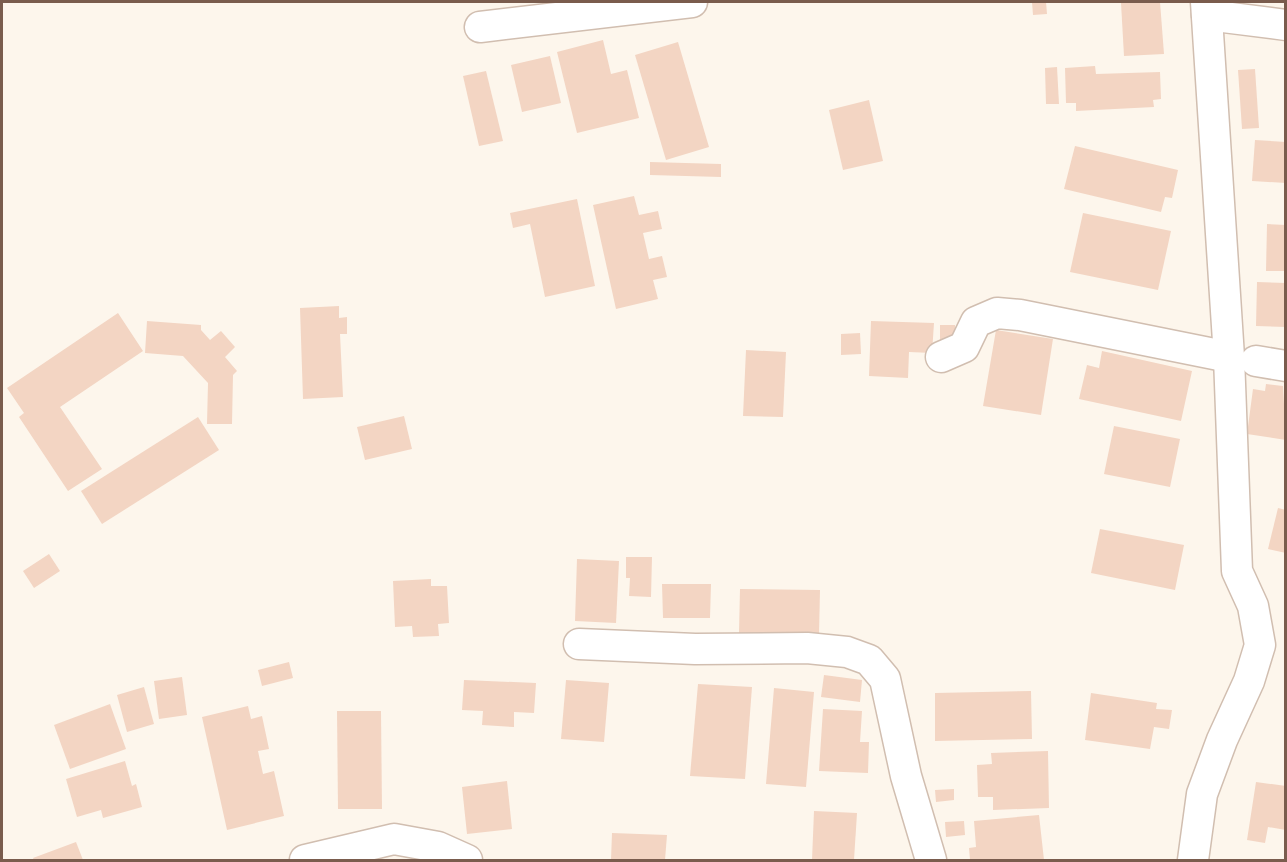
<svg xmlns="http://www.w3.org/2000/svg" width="1287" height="862" viewBox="0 0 1287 862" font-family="'Fira Sans Condensed',sans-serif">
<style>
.building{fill:#f3d5c3}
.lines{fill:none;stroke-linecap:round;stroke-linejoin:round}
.minor-casing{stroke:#d1beb0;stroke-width:33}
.minor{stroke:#fff;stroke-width:30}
</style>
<rect width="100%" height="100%" fill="#fdf6ec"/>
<g class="building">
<polygon points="1032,2 1046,2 1047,14 1033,15"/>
<polygon points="1160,2 1164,54 1124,56 1121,3"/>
<polygon points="603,40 611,74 627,70 639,118 577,133 557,52"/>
<polygon points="678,42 709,147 666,160 635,55"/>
<polygon points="550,56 561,103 522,112 511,65"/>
<polygon points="1095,66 1096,74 1160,72 1161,99 1153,100 1154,107 1076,111 1076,103 1066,103 1065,68"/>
<polygon points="1057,67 1059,104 1046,104 1045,68"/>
<polygon points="1255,69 1259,128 1242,129 1238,70"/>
<polygon points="486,71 503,141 479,146 463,76"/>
<polygon points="869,100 883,161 843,170 829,110"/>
<polygon points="1255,140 1286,142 1286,183 1252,181"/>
<polygon points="1075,146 1178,170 1172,198 1165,197 1161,212 1064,189"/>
<polygon points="650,162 721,164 721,177 650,175"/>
<polygon points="634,196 639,215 658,211 662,229 643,233 649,259 662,256 667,277 653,280 658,299 616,309 593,205"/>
<polygon points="577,199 595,286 545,297 530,224 513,228 510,213"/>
<polygon points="1083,213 1171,231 1158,290 1070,272"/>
<polygon points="1267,224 1286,225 1286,271 1266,271"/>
<polygon points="1257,282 1286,283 1286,327 1256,326"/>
<polygon points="339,306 339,318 347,317 347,334 340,334 343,397 303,399 300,308"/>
<polygon points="118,313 143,351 60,407 102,469 68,491 19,417 24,413 7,388"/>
<polygon points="147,321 201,325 201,330 210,340 221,331 235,347 225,357 237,371 233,375 232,424 207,424 208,383 183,356 145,353"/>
<polygon points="871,321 934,323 932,353 909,352 908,378 869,376"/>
<polygon points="940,325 955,325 956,345 940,346"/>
<polygon points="996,330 1053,339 1041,415 983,406"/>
<polygon points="860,333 861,354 841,355 841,334"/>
<polygon points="746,350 786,352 783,417 743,416"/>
<polygon points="1102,351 1192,371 1181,421 1079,399 1087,365 1099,368"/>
<polygon points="1266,384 1283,386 1286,440 1247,434 1253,389 1265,391"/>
<polygon points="404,416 412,449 365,460 357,427"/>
<polygon points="198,417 219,450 102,524 81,491"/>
<polygon points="1114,426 1180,439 1170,487 1104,474"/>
<polygon points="1278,508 1286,510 1286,553 1268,549"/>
<polygon points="1100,529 1184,545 1175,590 1091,573"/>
<polygon points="49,554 60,571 34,588 23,571"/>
<polygon points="626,557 652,557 651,597 629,596 630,578 626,578"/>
<polygon points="577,559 619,561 616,623 575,621"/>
<polygon points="431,579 431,586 447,586 449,623 438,624 439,636 413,637 412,626 395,627 393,581"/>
<polygon points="662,584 711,584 710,618 663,618"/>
<polygon points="740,589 820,590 819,635 739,633"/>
<polygon points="289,662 293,678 262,686 258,670"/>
<polygon points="824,675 862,680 860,702 821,697"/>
<polygon points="182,677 187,715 159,719 154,681"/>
<polygon points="464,680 536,683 534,713 514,712 514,727 482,725 483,711 462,710"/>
<polygon points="566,680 609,683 604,742 561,739"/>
<polygon points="698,684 752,687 745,779 690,776"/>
<polygon points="144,687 154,724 127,732 117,695"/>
<polygon points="774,688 814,692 806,787 766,784"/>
<polygon points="1031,691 1032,739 935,741 935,693"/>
<polygon points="1091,693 1157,703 1156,709 1172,710 1169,729 1154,727 1150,749 1085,740"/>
<polygon points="110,704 126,749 70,769 54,725"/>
<polygon points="248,706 251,719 262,716 269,749 258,751 263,774 274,771 284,816 227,830 202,717"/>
<polygon points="823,709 862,711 860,742 869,742 868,773 819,771"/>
<polygon points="337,711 381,711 382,809 338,809"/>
<polygon points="1048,751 1049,808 993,810 993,797 978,797 977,765 992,764 991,753"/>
<polygon points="125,761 132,786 136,784 142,807 103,818 101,810 77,817 66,779"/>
<polygon points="507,781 512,829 467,834 462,787"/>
<polygon points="1256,782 1286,786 1286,830 1268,827 1265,843 1247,840"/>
<polygon points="954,789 954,800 936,802 935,790"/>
<polygon points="814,811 857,813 854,860 812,860"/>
<polygon points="1039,815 1044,860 970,860 969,848 976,847 974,821"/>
<polygon points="964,821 965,835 946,837 945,822"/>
<polygon points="612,833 667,835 665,860 611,860"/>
<polygon points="76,842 83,860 34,860 33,858"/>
</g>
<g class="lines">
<defs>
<g id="minor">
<polyline points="1207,15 1286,25"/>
<polyline points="480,27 692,2"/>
<polyline points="941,357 964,347 976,322 997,313 1020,315 1229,357"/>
<polyline points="1256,361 1286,366"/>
<polyline points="579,644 695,649 807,648 847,652 869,660 885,679 906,776 931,860"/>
<polyline points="305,860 394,839 438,847 467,860"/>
<polyline points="1193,860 1202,794 1222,740 1249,681 1260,645 1253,606 1237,571 1229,357 1206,2"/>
</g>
</defs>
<use href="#minor" class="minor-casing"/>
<use href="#minor" class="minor"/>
</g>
<rect width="1287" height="862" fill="none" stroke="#7a5c4d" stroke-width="6"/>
</svg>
